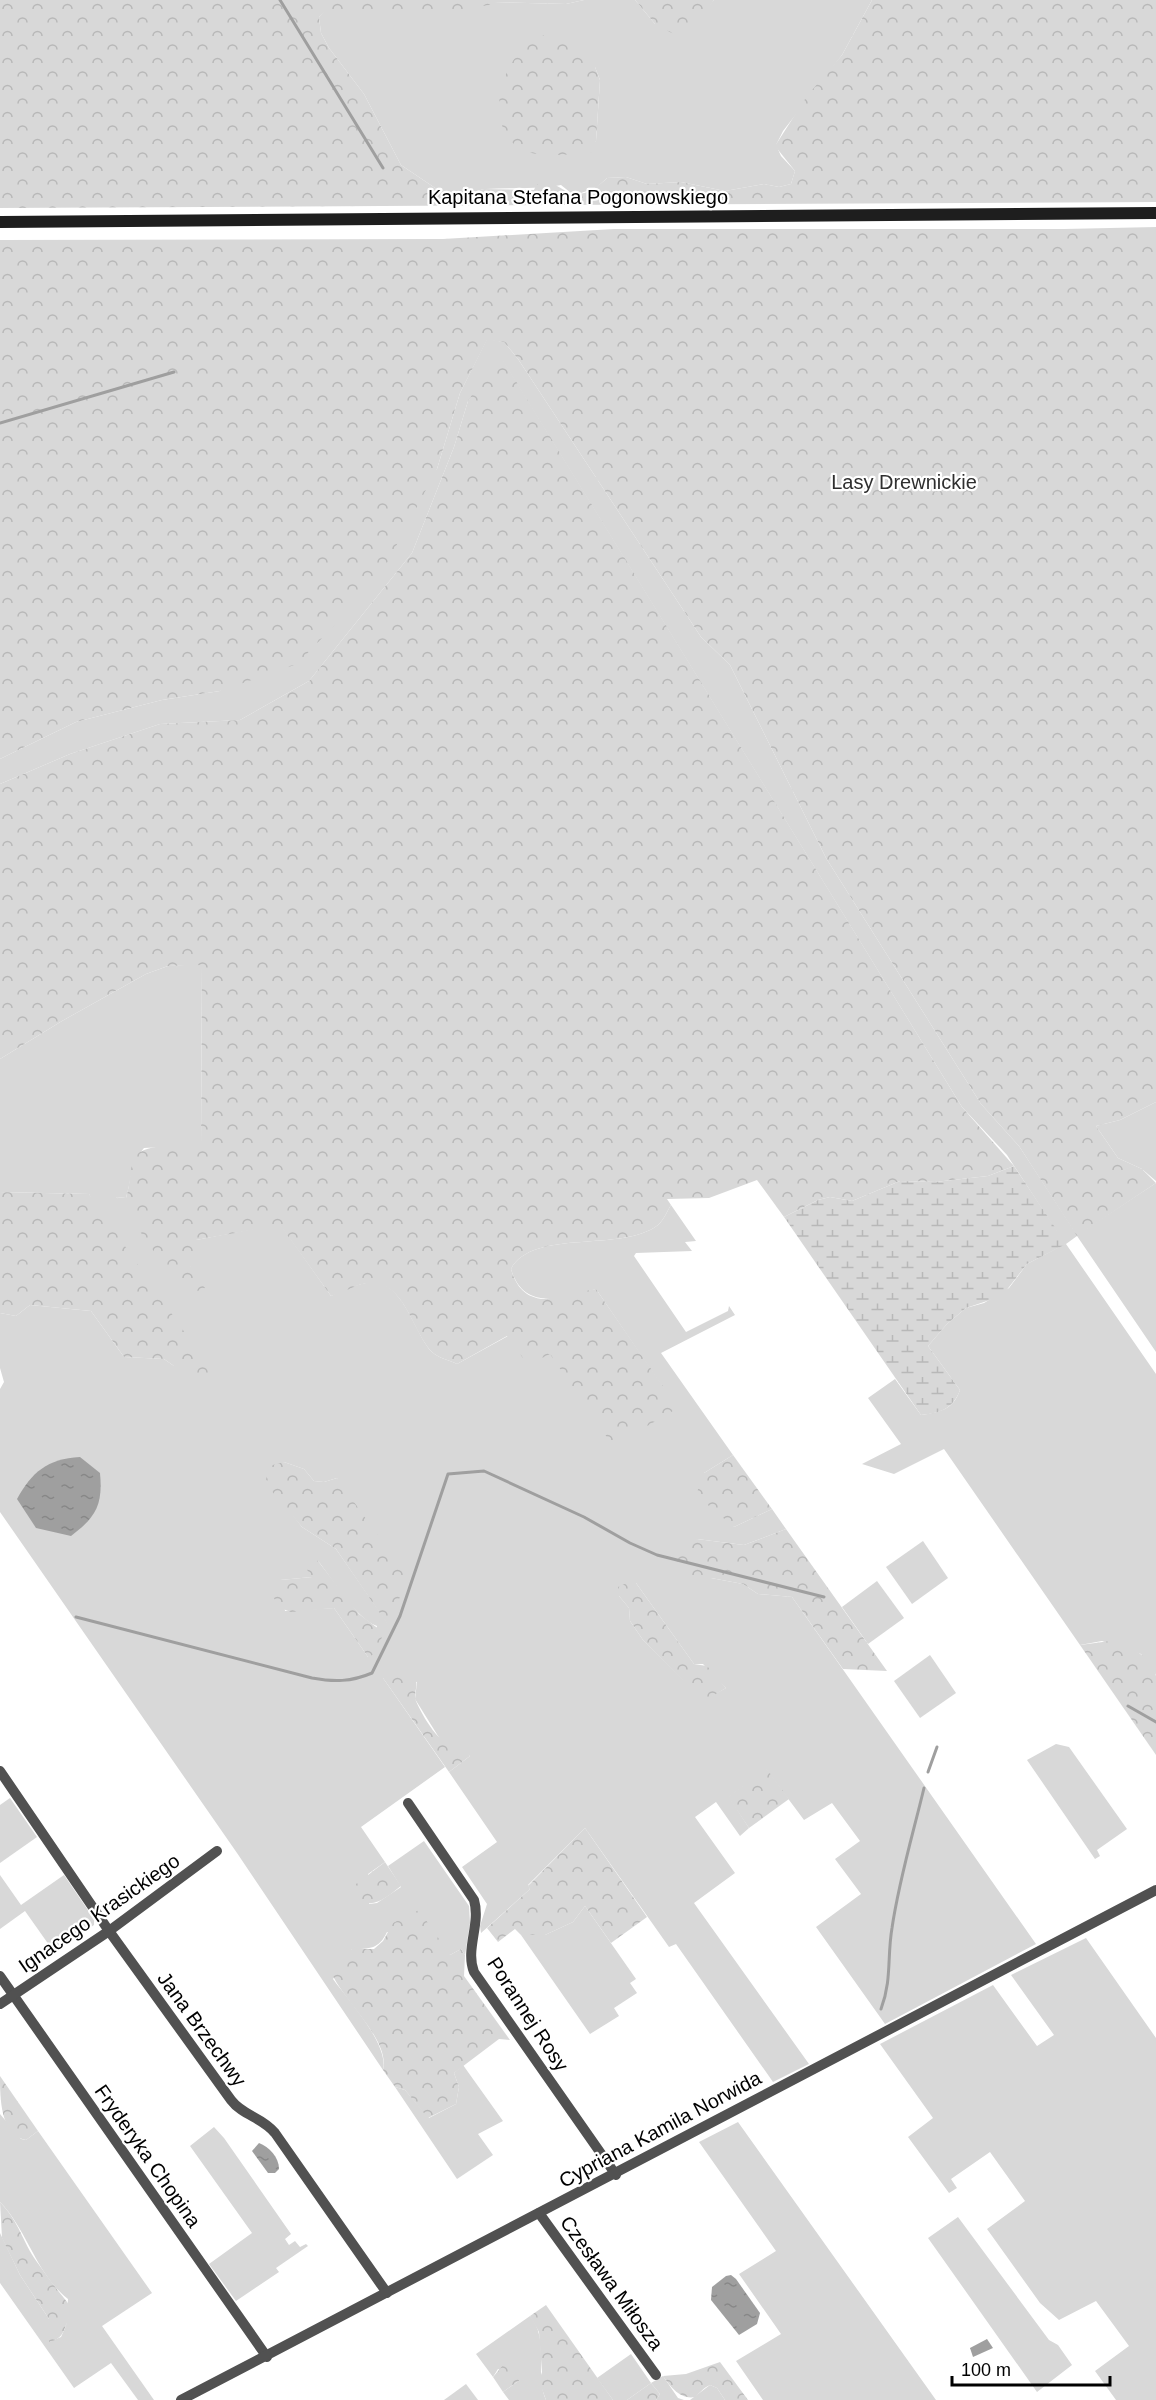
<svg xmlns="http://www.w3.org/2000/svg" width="1156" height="2400" viewBox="0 0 1156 2400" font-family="Arial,sans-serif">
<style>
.grass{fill:#d8d8d8;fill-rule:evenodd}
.forest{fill:url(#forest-crowns)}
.wetland{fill:url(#wetland-marsh)}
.water{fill:url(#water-ripples)}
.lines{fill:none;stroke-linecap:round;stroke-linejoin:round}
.stream{stroke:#9f9f9f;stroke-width:3}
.street{stroke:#515151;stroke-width:10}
.secondary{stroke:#1e1e1e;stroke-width:12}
.labels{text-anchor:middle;stroke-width:4.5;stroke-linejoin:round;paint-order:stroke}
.street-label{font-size:20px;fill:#000;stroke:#fff}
.park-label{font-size:20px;fill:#2f2f2f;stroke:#fff}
</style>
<defs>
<pattern id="forest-crowns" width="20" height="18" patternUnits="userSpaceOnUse" patternTransform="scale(1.5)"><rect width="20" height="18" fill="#d8d8d8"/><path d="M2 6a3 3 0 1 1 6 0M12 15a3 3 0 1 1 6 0" fill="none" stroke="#b8b8b8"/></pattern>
<pattern id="wetland-marsh" width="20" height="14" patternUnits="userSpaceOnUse" patternTransform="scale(1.5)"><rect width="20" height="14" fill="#d8d8d8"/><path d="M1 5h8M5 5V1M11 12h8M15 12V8" fill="none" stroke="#b8b8b8"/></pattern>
<pattern id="water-ripples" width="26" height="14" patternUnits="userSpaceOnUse" patternTransform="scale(1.5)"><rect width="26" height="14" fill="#9f9f9f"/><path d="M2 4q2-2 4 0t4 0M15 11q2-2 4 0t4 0" fill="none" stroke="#878787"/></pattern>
</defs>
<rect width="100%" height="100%" fill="#fff"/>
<g class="grass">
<path d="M584,0h51l20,24 51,-15 8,-9h158l-30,55 -59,76 -7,14 5,11 14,15 -4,13 -12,3 -15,-3 -39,7 -44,-9 -34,2 -21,-7 -19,1 -11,10 -18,6 -7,-1 -10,-8c-26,5 -50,2 -75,4 -13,1 -23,10 -36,9l-49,-33 -37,-71 -35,-46 -8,-15 -2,-16 7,-8 168,-7 72,2zM595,67l5,13 -4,61 -11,11h-56z"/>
<path d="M487,339l17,3 14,17 183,278 29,28 96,193 155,246 38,42 58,89 79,-52v169l-79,-116 -11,8 90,130v301l-15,-21 -39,-13 -22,4 -136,-196 -50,25 -32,-10 39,-20 -33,-46 27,-19 26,36c19,-3 32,-5 39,-25l-32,-44 19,-22 19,-16 18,-5 25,-15 18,-24 38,-20 -58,-89 -45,-48 -459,-746 -35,40 -14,46 -42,106 -103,128 -69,39 -80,4 -90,30 -70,30v-25l76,-37 86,-22 58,-9 217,-222 23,-76z"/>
<path d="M202,964l-1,181 -57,3c-14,16 -12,30 -18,50l-10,-1 74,70 6,-27 84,-16 51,72c11,-5 23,-11 35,-13 36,-8 47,49 66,69 6,6 17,8 25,12l51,-28 169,72 -81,-119c-34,9 -72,23 -85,-20 22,-41 111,-16 147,-44 6,-5 9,-14 13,-20l25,36 -11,1 7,9 -56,2 -2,3 52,76 42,-21 1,-5 6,9 -74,38 72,102 -29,18 30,54 38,-18 14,20 -42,16 -47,-6 -6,39h20l32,6 15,10 34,3 244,347 -151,80 -69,-97 45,-33 -26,-35 25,-18 -28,-38 -28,17 -38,-51 -37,28 20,31 -9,8 -24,-34 -21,15 40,56 -41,30 115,161 -36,18 -97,-138 -7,3 -84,-119 -57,57 2,4 -49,44 -1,-7 7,-22 -25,-37 35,-25 -48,-70 21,-16 -10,-8 -7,1 -10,-5 -28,-45 2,-17 -34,-4 62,89 -84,60 24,35 -17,12 1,30 8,-1 24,-16 -13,-21 36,-25 45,65 1,17 -5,32 -4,-6 -11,6 -63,-23c-8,17 -17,17 -35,17l-19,30c15,21 56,65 50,91l-146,-217 -237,-341v-123l4,-7 -4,-14v-55l16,3 14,-11 61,6 33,46 40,2 10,7 -85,-172 -89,-2v-133l62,-38 84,-47 22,-8zM284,1462l20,7 10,12 10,1 13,-4 51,146 -52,-75 -34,-22 -36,-47zM318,1561c15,18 37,57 59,65l-9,31 -34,-49 -49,3 -5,-31 32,-3zM636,1583l58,81h9l23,24 -22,12 -61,-60 -13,-19 -1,-13 -10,-12z"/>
<polygon points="1156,1102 1156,1181 1142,1169 1118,1158 1096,1126 1120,1120"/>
<polygon points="923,1541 948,1578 912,1604 886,1567"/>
<polygon points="877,1581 904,1618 868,1644 842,1607"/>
<polygon points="930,1655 956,1693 920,1718 894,1681"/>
<polygon points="1056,1744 1069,1747 1127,1829 1097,1850 1100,1856 1095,1859 1027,1760"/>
<polygon points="10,1798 37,1837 0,1863 0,1805"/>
<polygon points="0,1875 21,1905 64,1875 94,1919 94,1925 54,1952 25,1911 0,1929"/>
<polygon points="585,1906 636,1979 630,1983 637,1993 614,2008 619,2016 590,2034 521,1935 545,1935 573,1922"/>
<polygon points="1086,1938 1156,2038 1156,2400 1116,2400 1095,2371 1129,2346 1096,2301 1059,2320 1040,2303 987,2229 1025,2201 990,2152 951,2179 957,2188 949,2193 908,2137 933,2118 880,2044 993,1985 1037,2046 1054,2035 1011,1975"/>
<polygon points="463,2065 503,2121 478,2134 493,2155 457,2179 395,2087 405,2090 429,2118 456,2104 459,2087 454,2073"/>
<path d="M0,2114l21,25 5,1 12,-9 114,162 -50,33 52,74h-16l-27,-37 -37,25 -74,-105v-50l20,42 29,44v23l12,-5 5,-11 2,-27c-32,-25 -40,-68 -68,-97z"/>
<polygon points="738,2122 936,2400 763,2400 736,2361 781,2334 739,2274 776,2251 699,2142"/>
<polygon points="214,2127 224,2138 291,2234 285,2239 289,2245 295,2241 300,2247 306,2244 308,2246 276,2268 279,2272 236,2301 209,2264 252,2233 190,2146"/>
<polygon points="958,2217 1049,2340 1058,2345 1072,2365 1037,2392 928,2238"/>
<path d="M530,2316c20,24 4,57 16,84h-37l-6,-8 17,-12 -22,-11 -5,8 -17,-23z"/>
<polygon points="631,2354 651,2383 663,2376 678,2398 684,2400 656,2400 660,2394 651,2383 627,2400 613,2400 597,2378"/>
<polygon points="466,2384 478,2400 444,2400"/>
<polygon points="710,2385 717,2388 725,2400 690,2400"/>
</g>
<g class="forest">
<path d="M0,0h584l-18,4 -72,-2 -5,3 -64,10 -98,-6 -8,8 2,16 8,15 35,46 37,71 49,33h7l27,-9 50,1c8,-20 27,1 39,4 13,2 26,-8 34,-16l19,-1 21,7 34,-2 44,9 39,-7 15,3 12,-3 4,-13 -20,-25 32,-50 35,-41 30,-55h284v202l-1156,6z"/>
<polygon points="635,0 714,0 689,36 683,39 655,24"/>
<path d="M545,35l19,4 31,28 5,13 -4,61 -4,11c-20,2 -51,7 -69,-2 -45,-23 -20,-104 22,-115z"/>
<polygon points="1156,227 1156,1102 1120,1120 1096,1126 1118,1158 1142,1169 1156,1183 1077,1236 1019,1146 981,1104 826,858 730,665 701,637 518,359 504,342 487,340 460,393 437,469 378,580 297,664 220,691 162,700 76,722 0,759 0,240 443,239 614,229 1064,229"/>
<path d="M503,360l459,747 52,59 -26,10 -53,6 -35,-1 -48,20 -22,-4 -12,3 -34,17 -27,-37 -48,18 -42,1 4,6c-4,6 -7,15 -13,20 -36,28 -125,3 -147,44 5,17 14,29 33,30l52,-10 82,119 -65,38 -63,-92 -22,11 -21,-29 -50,28c-8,-4 -19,-6 -25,-12 -20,-21 -27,-70 -62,-69 -13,0 -26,10 -39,13l-51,-71 -84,15 7,14 -13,13 15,21 -20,8 -69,-99 10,1c4,-13 4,-27 7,-38 6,-18 51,-14 68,-16l1,-179 -34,1 -22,8 -84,47 -62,38v-275l70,-30 90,-30 80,-4 69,-39 103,-128 42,-106 14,-46 24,-37z"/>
<polygon points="0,1192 89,1194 212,1372 205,1377 174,1366 164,1359 124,1357 91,1311 30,1305 16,1316 0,1313"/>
<polygon points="733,1455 772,1509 734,1527 696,1495 704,1473"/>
<polygon points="284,1462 304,1469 314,1481 324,1482 337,1478 408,1578 388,1625 336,1549 302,1527 270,1489 266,1480 269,1466"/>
<polygon points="786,1529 887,1671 843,1669 792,1597 758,1594 743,1584 711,1578 677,1578 675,1556 697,1539 744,1545"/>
<polygon points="302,1554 318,1561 359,1614 384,1633 374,1654 368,1657 334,1608 291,1612 280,1608 269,1590 280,1580 312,1577 297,1555"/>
<polygon points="629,1582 636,1583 694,1664 707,1666 726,1688 704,1701 643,1640 630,1621 629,1608 619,1596 618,1587"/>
<path d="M1110,1641c19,4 41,15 46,35 0,15 0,61 0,79l-76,-110z"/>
<path d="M389,1669c9,1 21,1 26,9 4,7 -2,16 1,23 7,16 27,52 47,46l7,9 -21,16 -66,-94z"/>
<polygon points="766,1768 789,1799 749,1828 728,1797"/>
<polygon points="585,1828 647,1917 611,1943 585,1906 573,1922 545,1935 521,1935 515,1929 498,1942 487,1928 530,1889 528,1886"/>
<path d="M385,1862l16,24c-14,11 -32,28 -47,8l2,-10z"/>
<path d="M419,1910l31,45 11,-6 4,6 -1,21 46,64 -11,-1 -45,34 5,14 -3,17 -28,14 -23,-28 -10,-3 -12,-17c8,-32 -45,-72 -54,-104l23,-17h22l9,-8 10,-18z"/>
<path d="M0,2076l38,55 -12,9c-26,-4 -26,-43 -26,-64z"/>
<path d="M0,2202c20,21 22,39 37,60 6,8 12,17 19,26 13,18 19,15 9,40 -3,8 -7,12 -16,14v-23l-29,-44 -18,-37z"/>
<polygon points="546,2305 613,2400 546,2400 539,2381 542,2372 539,2332 530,2316"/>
<polygon points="519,2360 522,2365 520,2380 503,2392 493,2377 504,2364"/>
<path d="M720,2362l28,38h-23l-8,-12 -7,-3c-7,3 -10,8 -15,12 -15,3 -25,-11 -32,-21l23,-2z"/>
<polygon points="651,2383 660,2394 656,2400 627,2400"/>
</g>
<path class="wetland" d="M1014,1166l52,78 -39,20 -25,32 -36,12 -19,16 -19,22 32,44c-7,19 -20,23 -39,25l-137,-198 34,-17 12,-3 22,4 48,-20 35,1 53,-6z"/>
<g class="water">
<path d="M80,1457l20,16c3,32 -4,44 -29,63l-35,-8 -19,-29c15,-27 30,-40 63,-42z"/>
<path d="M259,2143c10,4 20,14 20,26l-4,4h-7l-16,-22z"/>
<polygon points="726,2276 731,2275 736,2279 760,2313 757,2324 739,2335 711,2300 712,2287"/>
<polygon points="987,2339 993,2348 973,2357 970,2348"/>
</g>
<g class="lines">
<g class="stream">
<polyline points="280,0 383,168"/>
<polyline points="0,423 174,372"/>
<path d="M76,1617l236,61c22,4 39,4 60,-5l28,-57 48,-142 36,-3 100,46 46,26 27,12 167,42"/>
<polyline points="1128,1706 1156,1722"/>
<polyline points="928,1772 937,1747"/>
<path d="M881,2009c11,-29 6,-52 11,-81 7,-48 21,-94 32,-140"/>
</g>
<g class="street">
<path d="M0,1771l109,160 122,169c12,16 31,17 44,33l112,160"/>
<path d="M408,1803l66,97c7,24 -9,49 0,72l142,203"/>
<polyline points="0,1976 267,2357"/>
<polyline points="0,2004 109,1931 217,1851"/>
<polyline points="539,2213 656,2375"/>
<polyline points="181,2400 1156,1890"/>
</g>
<polyline class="secondary" points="0,222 1156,213"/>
</g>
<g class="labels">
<g class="street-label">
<text x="578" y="204">Kapitana Stefana Pogonowskiego</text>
<text transform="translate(99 1913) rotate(-35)" y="7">Ignacego Krasickiego</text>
<text transform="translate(528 2014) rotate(57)" y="7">Porannej Rosy</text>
<text transform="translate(202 2029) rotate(54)" y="7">Jana Brzechwy</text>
<text transform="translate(660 2129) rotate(-28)" y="7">Cypriana Kamila Norwida</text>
<text transform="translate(148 2156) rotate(55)" y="7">Fryderyka Chopina</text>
<text transform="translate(612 2283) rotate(54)" y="7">Czesława Miłosza</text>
</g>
<g class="park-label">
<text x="904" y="489">Lasy Drewnickie</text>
</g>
</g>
<path d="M952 2376v9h158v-9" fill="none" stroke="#000000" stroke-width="3"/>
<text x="961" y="2376" font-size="18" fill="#000000" stroke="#ffffff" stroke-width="4.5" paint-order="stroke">100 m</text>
</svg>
